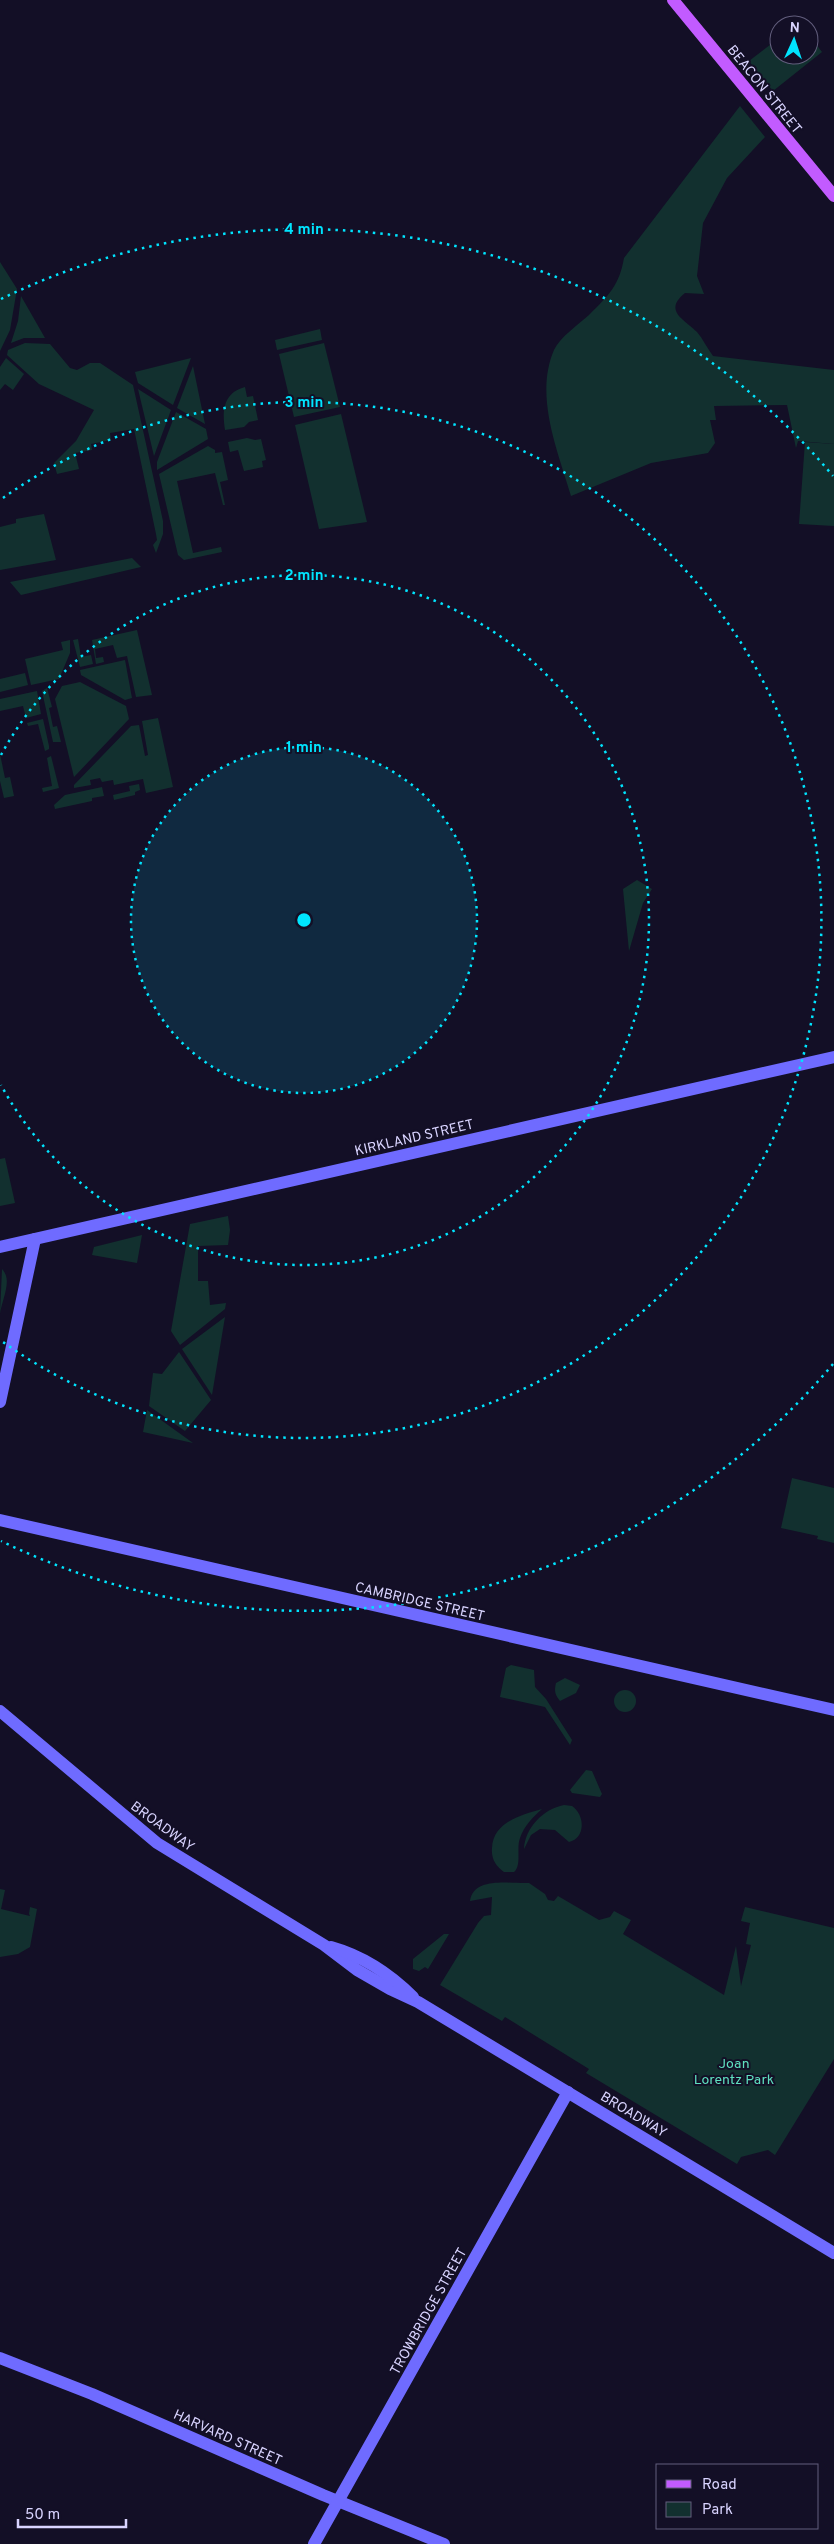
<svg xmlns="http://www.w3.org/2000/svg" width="834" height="2544" viewBox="0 0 834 2544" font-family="Overpass,sans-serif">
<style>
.green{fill:#12302f}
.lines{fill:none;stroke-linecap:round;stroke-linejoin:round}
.secondary{stroke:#6f6bff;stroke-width:12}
.primary{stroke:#c25bff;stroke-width:12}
.ring{fill:none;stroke:#00e5ff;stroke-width:2.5;stroke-dasharray:2.5 5}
.labels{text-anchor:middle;stroke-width:4;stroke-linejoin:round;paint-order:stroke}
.street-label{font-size:14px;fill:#d9d4ff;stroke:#130f26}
.park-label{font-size:14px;fill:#5fe0c0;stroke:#130f26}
.centre{fill:#00e5ff;stroke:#130f26;stroke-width:2.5}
.ring-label{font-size:15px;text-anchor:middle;font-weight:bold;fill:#00e5ff;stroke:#130f26;stroke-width:4;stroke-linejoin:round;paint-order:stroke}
</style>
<rect width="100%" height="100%" fill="#130f26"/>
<g class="green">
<polygon points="809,35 822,52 773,91 749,61 779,38 779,55 809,55"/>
<path d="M740,106l25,31 -38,41 -24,45 -6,53 7,18 -19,-1c-22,18 -1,26 12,39 6,7 10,16 16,24l121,14v74l-36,-3 -2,7 -9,-43 -73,1 2,14h-6l5,23 -7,10 -57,10 -80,33c-13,-45 -37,-100 -17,-146 6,-13 24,-25 35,-35 20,-20 30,-29 35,-57z"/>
<polygon points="0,262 17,289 10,330 0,351"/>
<polygon points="21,296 45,338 24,338 11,343 18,321"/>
<polygon points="320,329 322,340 277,350 275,340"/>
<polygon points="25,343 50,344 70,368 77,370 90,363 100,363 133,385 163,521 163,534 156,553 153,545 157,540 156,534 134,429 110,433 111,440 91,444 92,450 75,453 79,469 57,474 54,463 76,441 94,410 39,384 7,355 8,350"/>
<polygon points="324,343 340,407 294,417 279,354"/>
<polygon points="6,358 24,374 13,390 5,384 0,390 0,367"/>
<polygon points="191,358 173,405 138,383 135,372"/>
<polygon points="193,366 205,424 177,408"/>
<path d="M245,387l2,10 6,-1 5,24 -9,2 -5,5 -19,3c-3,-19 -2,-37 20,-43z"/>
<polygon points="138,389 171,410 154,456"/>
<polygon points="176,412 206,429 208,439 157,470 157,462"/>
<polygon points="341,414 367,522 319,529 295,425"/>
<polygon points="247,438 255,440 261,439 266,460 262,461 263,467 244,471 238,450 230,452 228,442"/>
<polygon points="805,442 834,444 834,526 799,524"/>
<polygon points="208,446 215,450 215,453 222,452 228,480 220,482 225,505 223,505 215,473 177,481 193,553 221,547 222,552 184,560 178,555 159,474"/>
<polygon points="44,514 56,560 0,570 0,527 16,523 16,519"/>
<polygon points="132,558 141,567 21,595 10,582"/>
<polygon points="137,630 152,695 136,697 127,656 117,658 113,645 95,649 96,658 103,657 104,662 96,664 92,640"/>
<polygon points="78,639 81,657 91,655 93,664 80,667 73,640"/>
<polygon points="70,640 70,653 59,679 31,685 25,659 63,650 61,642"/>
<polygon points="125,660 132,698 125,700 81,675 80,670"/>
<polygon points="25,673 28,685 0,692 0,679"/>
<polygon points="80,682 126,706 129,719 74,777 55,699 62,686"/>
<polygon points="47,688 52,707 49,708 53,727 57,726 61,742 53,742 42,691"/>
<polygon points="37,691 41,714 26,718 23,706 0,711 0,699"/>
<polygon points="158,718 173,787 146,793 143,779 114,785 113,780 102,782 100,778 90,780 91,785 74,788 74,785 131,726 139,725 145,756 148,755 142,721"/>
<polygon points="43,719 49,746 49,749 45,751 38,724 28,726 27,723"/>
<polygon points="0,754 5,778 10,777 14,796 4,798 0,781"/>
<polygon points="51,756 59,788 43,792 42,788 52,786 47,758"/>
<polygon points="139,784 140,790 135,792 135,795 114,800 113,795 130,791 129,786"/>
<polygon points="102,787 104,796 92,798 92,801 55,809 54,805 65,795"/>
<polygon points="637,880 652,889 643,903 629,951 623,889"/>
<polygon points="5,1158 15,1203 0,1206 0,1159"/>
<polygon points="228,1216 230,1230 228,1245 198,1246 198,1281 208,1281 210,1305 226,1303 225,1309 180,1345 171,1331 190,1224"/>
<polygon points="142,1235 137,1263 92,1255 94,1247"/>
<path d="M2,1269c11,11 0,30 -2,45z"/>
<polygon points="225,1317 212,1395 182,1349"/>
<polygon points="179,1352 211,1400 185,1431 149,1406 153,1373 162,1374"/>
<polygon points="147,1410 193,1443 143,1432"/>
<polygon points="792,1478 834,1488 834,1543 817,1539 818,1536 781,1528"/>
<polygon points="511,1665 534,1670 535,1687 546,1699 572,1740 570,1745 545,1707 500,1697 506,1668"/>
<path d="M565,1678l15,7 -4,8 -16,8c-5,-6 -6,-10 -4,-18z"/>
<circle cx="625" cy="1701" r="11"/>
<polygon points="586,1770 592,1771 602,1794 600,1797 572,1793 570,1790"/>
<path d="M564,1805l8,1c13,9 14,32 -3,36l-14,-12 -15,-1 -9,6 -7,14c1,-21 19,-40 40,-44z"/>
<path d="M542,1809c-9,8 -18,17 -22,29 -4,10 2,27 -6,34h-10c-8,-6 -13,-13 -12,-24 1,-26 29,-33 50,-39z"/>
<path d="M529,1883l16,11 3,6 6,1 4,-5 41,24 11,-3 4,-6 17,9 -8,14 101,61 12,-49 5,40 10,-41 -5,-1 4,-21 -9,-2 4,-14 89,21v131l-59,96 -7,-5 -27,7 -4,7 -151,-91 3,-4 -84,-52 -3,4 -62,-36 38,-62 6,-7 7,-1 1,-18 -22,4c4,-25 40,-17 59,-18z"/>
<polygon points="0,1889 5,1890 1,1909 30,1916 29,1914 30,1907 37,1909 30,1947 18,1954 0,1957"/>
<polygon points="444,1934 449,1934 428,1969 425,1967 419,1971 413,1969 413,1959"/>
</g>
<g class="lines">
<g class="secondary">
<polyline points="0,1247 834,1057"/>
<polyline points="0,1402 35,1239"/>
<polyline points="0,1520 834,1710"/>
<polyline points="0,1711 157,1843 324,1945 357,1970 390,1989 418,2002 834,2253"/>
<path d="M331,1947c32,9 58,26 82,50"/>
<polyline points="0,2358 92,2394 323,2495 444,2544"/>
<polyline points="314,2544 568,2092"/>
</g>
<polyline class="primary" points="673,0 834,196"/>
</g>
<circle cx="304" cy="920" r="173" fill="#00e5ff" fill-opacity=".12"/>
<g class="ring">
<circle cx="304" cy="920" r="173"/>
<path d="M1 755A345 345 0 1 1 1 1085"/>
<path d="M3 498A518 518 0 1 1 3 1342"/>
<path d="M833 1364A691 691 0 0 1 1 1541M1 299A691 691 0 0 1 833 476"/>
</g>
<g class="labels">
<g class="street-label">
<text transform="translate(765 89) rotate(51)" y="5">BEACON STREET</text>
<text transform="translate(414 1137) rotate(-13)" y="5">KIRKLAND STREET</text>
<text transform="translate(420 1601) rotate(13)" y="5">CAMBRIDGE STREET</text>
<text transform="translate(163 1826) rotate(36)" y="5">BROADWAY</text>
<text transform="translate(634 2114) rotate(31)" y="5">BROADWAY</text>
<text transform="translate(428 2311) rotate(-61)" y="5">TROWBRIDGE STREET</text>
<text transform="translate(228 2437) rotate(24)" y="5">HARVARD STREET</text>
</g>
<g class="park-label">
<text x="734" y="2068">Joan<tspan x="734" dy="16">Lorentz Park</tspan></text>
</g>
</g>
<circle cx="304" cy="920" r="8" class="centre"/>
<g class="ring-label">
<text x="304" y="234">4 min</text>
<text x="304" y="407">3 min</text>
<text x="304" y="580">2 min</text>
<text x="304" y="752">1 min</text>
</g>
<rect x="656" y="2464" width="162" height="65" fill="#130f26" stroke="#625e7d"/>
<rect x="666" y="2480" width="25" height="8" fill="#c25bff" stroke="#625e7d"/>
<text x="702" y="2489" font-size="15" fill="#d9d4ff">Road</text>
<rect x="666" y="2502" width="25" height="15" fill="#12302f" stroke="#625e7d"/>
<text x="702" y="2514" font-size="15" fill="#d9d4ff">Park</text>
<g transform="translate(794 40) rotate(3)"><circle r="24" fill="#130f26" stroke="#625e7d"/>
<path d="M0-4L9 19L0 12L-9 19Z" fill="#00e5ff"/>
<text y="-8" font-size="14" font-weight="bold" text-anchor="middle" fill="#d9d4ff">N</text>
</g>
<path d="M18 2519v8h108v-8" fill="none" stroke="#d9d4ff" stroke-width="2.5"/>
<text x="25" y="2519" font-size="15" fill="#d9d4ff" stroke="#130f26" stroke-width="4" paint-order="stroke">50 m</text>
</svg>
